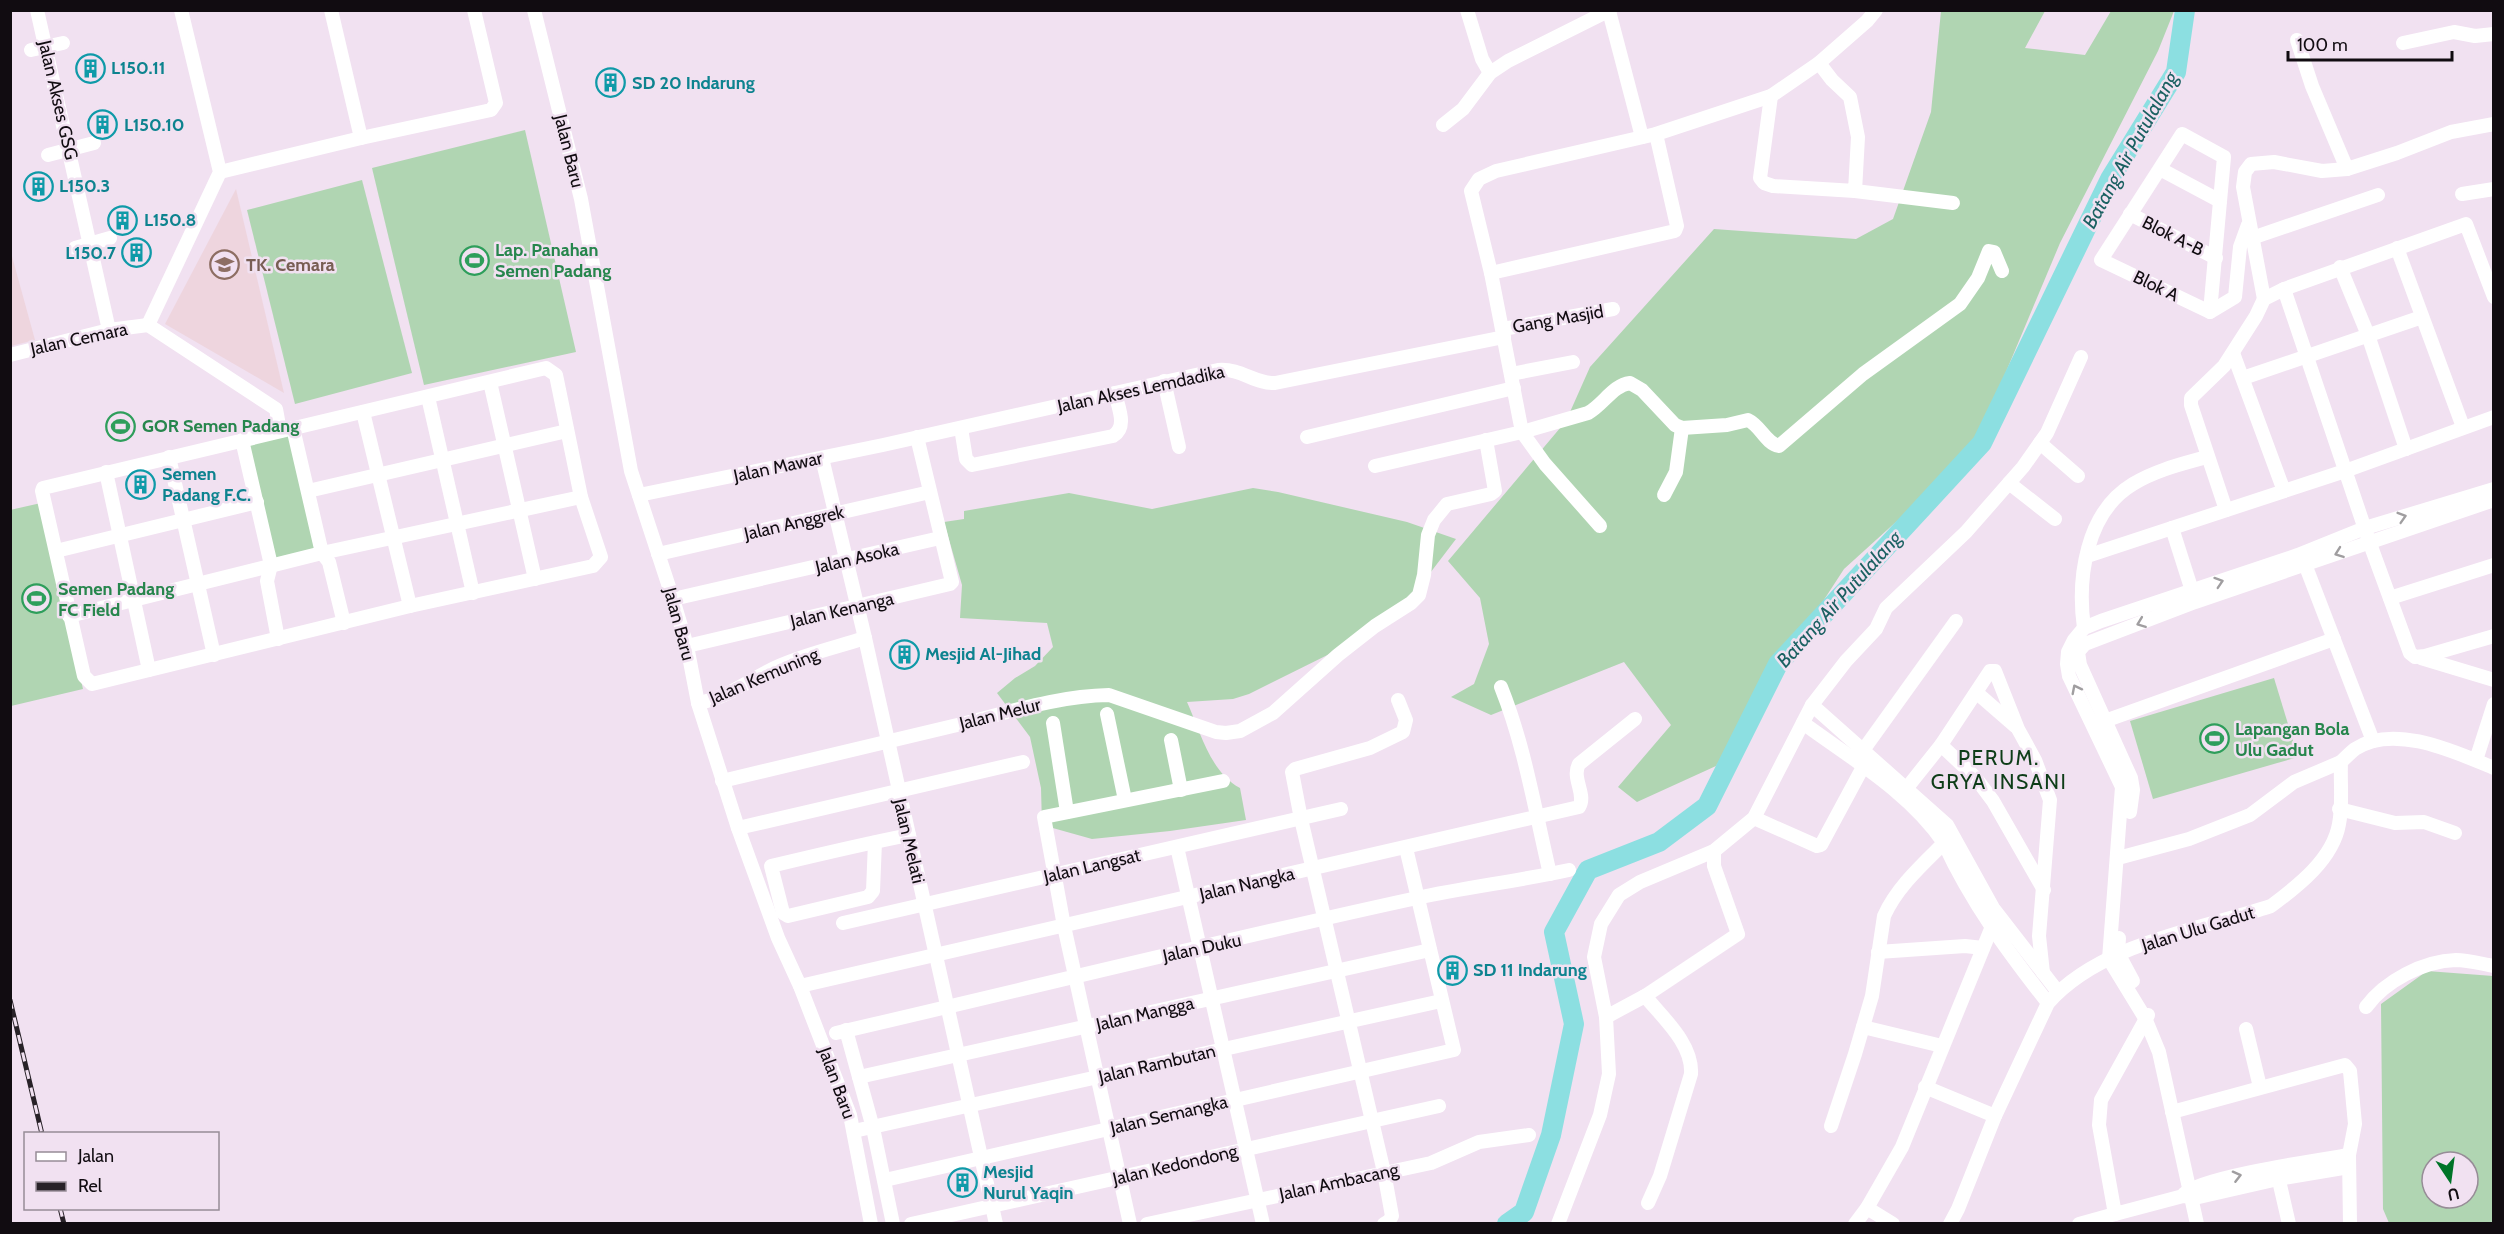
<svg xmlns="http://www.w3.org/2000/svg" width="2504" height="1234" viewBox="0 0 2504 1234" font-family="Cabin,sans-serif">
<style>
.education{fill:#eed5de}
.green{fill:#b0d5b2;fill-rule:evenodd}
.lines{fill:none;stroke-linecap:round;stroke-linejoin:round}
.river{stroke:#8cdfe1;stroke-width:20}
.minor{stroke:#fff;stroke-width:14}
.rail-casing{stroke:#282228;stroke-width:5}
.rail{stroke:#f1e1f1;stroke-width:3;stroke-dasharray:9;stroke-linecap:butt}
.oneway{stroke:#a09ea0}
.labels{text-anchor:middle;stroke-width:5;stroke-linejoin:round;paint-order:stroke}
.culture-label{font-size:18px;font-weight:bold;fill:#0d838f;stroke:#f1e1f1;text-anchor:start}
.street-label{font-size:18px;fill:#110c11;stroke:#f1e1f1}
.leisure-label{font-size:18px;font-weight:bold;fill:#27864d;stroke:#f1e1f1;text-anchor:start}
.education-label{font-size:18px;font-weight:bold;fill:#785e54;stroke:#f1e1f1;text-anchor:start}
.water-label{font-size:20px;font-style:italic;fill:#1b6162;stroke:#f1e1f1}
.quarter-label{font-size:21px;letter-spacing:1.5px;fill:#0e3d18;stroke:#f1e1f1}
</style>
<rect width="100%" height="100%" fill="#f1e1f1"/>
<g class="education">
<polygon points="236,189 284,393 165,324"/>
<polygon points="10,249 35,340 11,346 11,262"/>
</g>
<g class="green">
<polygon points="1941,11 2045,11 2025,48 2085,55 2111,11 2174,11 2158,51 2060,243 1972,453 1844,569 1716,766 1637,802 1618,787 1671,725 1624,662 1491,715 1451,697 1474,684 1489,644 1480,598 1448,561 1566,421 1590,367 1714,229 1856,239 1893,219 1931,112"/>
<polygon points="525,130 576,352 424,385 372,168"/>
<polygon points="362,180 412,373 295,404 247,210"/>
<polygon points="289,435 315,551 273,560 249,443"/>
<path d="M1253,488l25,4 129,30 49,17 -64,84 -143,71 -16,5 -46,3c13,29 23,70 53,86l6,32 -76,11 -78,8 -50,-14 -1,-37 -11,-51 -33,-44 18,-15 20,-12 18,-19 -6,-24 -87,-5 2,-33 -18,-63 20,-3v-8l105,-18 83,16z"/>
<polygon points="41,503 83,689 11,706 10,510"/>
<polygon points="2274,678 2298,757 2153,799 2130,721"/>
<path d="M2427,971l66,5v247h-104l-6,-14 -2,-205zM2432,1162h36v36h-36z"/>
</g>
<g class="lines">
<polyline class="river" points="1507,1224 1524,1212 1551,1135 1574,1024 1554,932 1588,870 1659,842 1707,806 1778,664 1982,443 2110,179 2176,72 2185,10"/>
<g class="minor">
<polyline points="37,10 109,330"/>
<polyline points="331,10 361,138"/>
<polyline points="534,10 581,199 631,471 673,599 687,646 698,703 738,828 778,938 800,986 850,1115 871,1224"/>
<polyline points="1467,10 1482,59 1490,73"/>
<polyline points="1609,11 1642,137"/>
<polyline points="2297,40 2312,86 2347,169"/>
<polyline points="2403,43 2454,32 2475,36 2494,34"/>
<polyline points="31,50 63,43"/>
<polyline points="1771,96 1760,178 1764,183 1773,186 1855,191 1858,137 1850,97 1832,80 1819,63"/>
<polyline points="1443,125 1463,109 1490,73 1508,61 1610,10"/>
<polygon points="2182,134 2224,157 2210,312 2101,260"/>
<polyline points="48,155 94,143"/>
<polyline points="2160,169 2220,201"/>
<polyline points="220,172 361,138 491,110 496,103 474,10"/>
<polyline points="1855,191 1953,203"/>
<polyline points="2462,194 2494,189"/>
<polyline points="2130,214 2216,258"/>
<polyline points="2252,238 2378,195"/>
<polyline points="75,248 110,238"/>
<polyline points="2397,248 2463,427"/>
<polyline points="2340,267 2368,335 2406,449"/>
<polyline points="1491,273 1675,231 1677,226 1656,134"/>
<polyline points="2494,297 2466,224 2284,289 2369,541 2410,653 2415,657 2425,656 2494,636"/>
<polyline points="2264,299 2243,187 2245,172 2251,164 2274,162 2322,171 2347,169 2397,153 2451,132 2494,124"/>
<polyline points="2210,312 2235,297 2240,247 2248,225"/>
<polyline points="148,325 220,172 181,10"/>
<polyline points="148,325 276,409 280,431"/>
<polyline points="1503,329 1613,309"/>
<polyline points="2233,353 2284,491"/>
<polyline points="10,355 109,330 148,325"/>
<polygon points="546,368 556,375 581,497 601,557 593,566 410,606 92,684 84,676 42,491 43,488"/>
<polyline points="1511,374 1573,362"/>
<polyline points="2243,378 2422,317"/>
<polyline points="1164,381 1179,447"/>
<polyline points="490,382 535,579"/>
<polyline points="428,397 473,593"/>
<polyline points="363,412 410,606"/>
<polyline points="293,428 322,553 581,497"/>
<path d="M961,428l5,31 6,6 141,-29c15,-9 5,-29 2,-43"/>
<polyline points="1307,437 1514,388"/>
<polyline points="242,440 271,565 267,581 278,639"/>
<polyline points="2040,443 2078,476"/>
<polyline points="169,457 214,655"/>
<polyline points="822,458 865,638 996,1224"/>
<polyline points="1375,466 1522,432 1491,273 1471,191 1479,179 1496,171 1656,134 1771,96 1819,63 1867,21 1876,10"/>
<polyline points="106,472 149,670"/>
<polyline points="2009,483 2055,519"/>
<polyline points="308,491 567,431"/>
<path d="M639,495l244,-50 335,-75c23,-2 37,14 57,13l229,-46"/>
<polyline points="1664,495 1676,472 1682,428"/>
<polyline points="2226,510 2191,405 2191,398 2224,366 2256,316 2264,299 2284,289"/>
<path d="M1600,526l-55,-62 -23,-32 66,-19c15,-8 25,-28 42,-30l12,7 33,35 7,3 45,-3 21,-5c13,6 17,23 31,26l84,-72 97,-70 18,-26 11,-27 5,1 8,19"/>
<polyline points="2172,528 2194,597"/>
<polyline points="56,551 257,502"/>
<polyline points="658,554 930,492"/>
<polyline points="2087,556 2345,471 2494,417"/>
<polyline points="2303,559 2373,741"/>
<polyline points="2390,598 2494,565"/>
<polyline points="673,599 940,538"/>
<polyline points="69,616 322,553 329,562 344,623"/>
<path d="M2084,628c-7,-50 2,-116 49,-144 23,-14 49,-20 74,-27"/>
<polyline points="687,646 950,584 952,582 917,437"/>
<polyline points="2421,658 2494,680"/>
<path d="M1501,687c24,60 34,124 49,187"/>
<polyline points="1977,693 2015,726"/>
<path d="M698,703c31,-5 53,-25 81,-37 27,-12 58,-19 86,-28"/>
<polyline points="1812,705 1947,825 1993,908 2058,992"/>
<polyline points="1107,714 1125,800"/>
<polyline points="1053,723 1067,812"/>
<path d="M1803,723c49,36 106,69 141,120 -22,22 -47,44 -60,73l-12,80 -17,58 -24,72"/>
<polyline points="2099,723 2334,639"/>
<polyline points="1171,740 1181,790"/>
<polyline points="1941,745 1975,777 1993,801 2044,890"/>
<polyline points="1864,749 1956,621"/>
<polyline points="2476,760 2494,704"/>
<path d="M722,781c77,-18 154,-36 231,-55 51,-12 102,-30 156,-31l107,37 10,1 14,-2 33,-18 65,-58 37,-29 36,-23 8,-8 5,-20 4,-40 6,-15 13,-16 44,-10 4,-3 -9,-51"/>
<polyline points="1906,789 1941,745 1990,671 1995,671 2018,729 2035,760 2050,800 2039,936 2043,973"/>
<polyline points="2339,809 2395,823 2424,822 2455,833"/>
<polyline points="2130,812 2133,790 2131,778 2080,665 2078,652 2085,644 2195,602 2494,500"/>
<polyline points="1754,818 1817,846 1821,845 1863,767"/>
<polyline points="738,828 1023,762"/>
<path d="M875,842l-2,49 -5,6 -80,19 -5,-3 -12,-47c46,-11 92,-22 138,-31"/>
<path d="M1944,843c27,59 64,109 104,160"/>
<polyline points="1177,847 1263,1224"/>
<polyline points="2118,858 2189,839 2250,815 2294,782 2341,762"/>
<polyline points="843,923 1341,809"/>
<polyline points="2119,938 2118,953 2133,981"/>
<polyline points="1878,952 1965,946 1983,948"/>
<path d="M800,986l779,-179c8,-12 -8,-29 0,-43l56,-45"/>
<path d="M1645,996c18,22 48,48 46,78l-31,102 -12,27"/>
<path d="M2366,1007c19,-26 57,-46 90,-47 12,0 26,4 38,6"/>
<polyline points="2148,1015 2101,1100 2099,1125 2115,1214 2183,1196 2199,1197 2278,1179 2349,1167"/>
<polyline points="1606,1017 1645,996 1738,934 1714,866 1714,851"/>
<polyline points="1863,1027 1942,1046"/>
<polyline points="2246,1029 2260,1087"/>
<polyline points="846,1030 873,1128 893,1224"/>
<path d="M836,1033c194,-45 387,-93 581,-135 51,-11 102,-17 152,-28"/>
<polyline points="859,1077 1430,950"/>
<polyline points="1925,1087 1995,1116"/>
<polyline points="2172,1112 2345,1065 2350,1071 2355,1124 2349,1155 2350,1224"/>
<polyline points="854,1131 1441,1001"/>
<polyline points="2277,1172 2289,1224"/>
<polyline points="885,1180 1454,1050 1406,848"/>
<path d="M2184,1194c17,-17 135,-34 165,-39"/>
<polyline points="1867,1208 1893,1224"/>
<polyline points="911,1224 1439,1106"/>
<polyline points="1130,1224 1064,926 1044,817 1223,781"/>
<polyline points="1147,1224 1431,1163 1479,1142 1529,1135"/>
<polyline points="1384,1224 1389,1221 1392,1216 1384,1172 1301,819 1292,772 1295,769 1370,748 1403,732 1406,720 1398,700"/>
<polyline points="1558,1224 1600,1115 1609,1074 1606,1017 1594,957 1601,924 1619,895 1640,882 1714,851 1754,818 1812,705 1846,661 1876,629 1886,608 1966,532 2023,467 2047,433 2081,357"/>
<polyline points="1855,1224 1867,1208 1902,1147 1991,929"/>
<path d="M1950,1224l8,-15 37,-93 53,-113c53,-60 151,-73 223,-97 27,-20 62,-47 68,-82 4,-19 1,-42 2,-62 4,-4 9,-9 14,-13 39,-26 100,3 139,19"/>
<polyline points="2079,1224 2115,1214"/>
<polyline points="2197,1224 2159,1052 2145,1018 2109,959 2122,787 2069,676 2067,664 2068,652 2074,640 2084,628 2101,621 2298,555 2365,528 2494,489"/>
</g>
<defs>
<g id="rail">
<polyline points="10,1000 42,1134"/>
<polyline points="60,1208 64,1224"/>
</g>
</defs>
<use href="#rail" class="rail-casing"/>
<use href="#rail" class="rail"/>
</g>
<defs><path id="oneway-chevron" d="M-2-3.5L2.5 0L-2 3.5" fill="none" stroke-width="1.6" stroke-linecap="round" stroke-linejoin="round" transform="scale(1.5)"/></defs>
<g class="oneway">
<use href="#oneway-chevron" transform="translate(2402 517) rotate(-17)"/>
<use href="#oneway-chevron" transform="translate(2339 553) rotate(160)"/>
<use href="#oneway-chevron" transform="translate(2219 582) rotate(-18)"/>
<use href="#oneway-chevron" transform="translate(2141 623) rotate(159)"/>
<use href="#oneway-chevron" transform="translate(2076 689) rotate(-117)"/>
<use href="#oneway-chevron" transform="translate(2237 1176) rotate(-14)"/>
</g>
<defs>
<symbol id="building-ring" viewBox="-11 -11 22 22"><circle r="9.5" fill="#f1e1f1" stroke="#0f9aa8" stroke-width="1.5"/><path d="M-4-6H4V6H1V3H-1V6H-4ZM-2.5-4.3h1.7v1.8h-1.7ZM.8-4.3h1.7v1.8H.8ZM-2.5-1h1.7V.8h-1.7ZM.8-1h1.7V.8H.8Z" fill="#0f9aa8"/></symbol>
<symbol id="stadium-ring" viewBox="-11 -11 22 22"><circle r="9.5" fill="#f1e1f1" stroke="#2e9e5b" stroke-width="1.5"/><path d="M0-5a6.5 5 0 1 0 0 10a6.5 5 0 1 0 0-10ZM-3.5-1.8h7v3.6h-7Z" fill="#2e9e5b"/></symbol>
<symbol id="school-ring" viewBox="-11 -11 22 22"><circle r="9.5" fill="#f1e1f1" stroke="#8d6e63" stroke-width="1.5"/><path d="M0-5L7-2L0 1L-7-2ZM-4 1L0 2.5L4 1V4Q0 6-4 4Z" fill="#8d6e63"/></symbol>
</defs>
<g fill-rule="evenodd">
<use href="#building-ring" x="74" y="52" width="33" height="33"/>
<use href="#building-ring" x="594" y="66" width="33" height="33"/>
<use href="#building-ring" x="86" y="108" width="33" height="33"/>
<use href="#building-ring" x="22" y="170" width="33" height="33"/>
<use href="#building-ring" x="106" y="204" width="33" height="33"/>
<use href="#building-ring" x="120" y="236" width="33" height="33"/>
<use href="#stadium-ring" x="458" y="244" width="33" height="33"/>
<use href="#school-ring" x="208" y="248" width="33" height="33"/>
<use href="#stadium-ring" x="104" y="410" width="33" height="33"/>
<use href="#building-ring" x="124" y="468" width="33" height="33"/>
<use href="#stadium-ring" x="20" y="582" width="33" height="33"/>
<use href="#building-ring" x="888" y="638" width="33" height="33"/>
<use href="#stadium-ring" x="2198" y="722" width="33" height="33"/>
<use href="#building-ring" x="1436" y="954" width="33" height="33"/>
<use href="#building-ring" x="946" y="1166" width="33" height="33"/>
</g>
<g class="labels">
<g class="culture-label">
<text x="111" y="74">L150.11</text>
<text x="632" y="89">SD 20 Indarung</text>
<text x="124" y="131">L150.10</text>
<text x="59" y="192">L150.3</text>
<text x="144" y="226">L150.8</text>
<text x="116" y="259" text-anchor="end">L150.7</text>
<text x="162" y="480">Semen<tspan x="162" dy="21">Padang F.C.</tspan></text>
<text x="925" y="660">Mesjid Al-Jihad</text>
<text x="1473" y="976">SD 11 Indarung</text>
<text x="983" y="1178">Mesjid<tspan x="983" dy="21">Nurul Yaqin</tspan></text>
</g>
<g class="street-label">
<text transform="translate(58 100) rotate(77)" y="6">Jalan Akses GSG</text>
<text transform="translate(569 151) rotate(76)" y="6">Jalan Baru</text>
<text transform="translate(2173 236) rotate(27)" y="6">Blok A-B</text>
<text transform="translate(2156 286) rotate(26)" y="6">Blok A</text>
<text transform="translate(1558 319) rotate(-10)" y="6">Gang Masjid</text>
<text transform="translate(79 339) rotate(-12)" y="6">Jalan Cemara</text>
<text transform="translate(1141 389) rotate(-12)" y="6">Jalan Akses Lemdadika</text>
<text transform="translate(778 467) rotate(-12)" y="6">Jalan Mawar</text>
<text transform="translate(794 523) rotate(-13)" y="6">Jalan Anggrek</text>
<text transform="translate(857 558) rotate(-13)" y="6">Jalan Asoka</text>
<text transform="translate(842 610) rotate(-13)" y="6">Jalan Kenanga</text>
<text transform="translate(679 624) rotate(75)" y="6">Jalan Baru</text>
<text transform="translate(764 676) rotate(-23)" y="6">Jalan Kemuning</text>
<text transform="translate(1000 714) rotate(-14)" y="6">Jalan Melur</text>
<text transform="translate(909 841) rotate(77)" y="6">Jalan Melati</text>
<text transform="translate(1092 866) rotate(-13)" y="6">Jalan Langsat</text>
<text transform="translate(1247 884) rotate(-13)" y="6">Jalan Nangka</text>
<text transform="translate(2198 929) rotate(-17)" y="6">Jalan Ulu Gadut</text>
<text transform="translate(1202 948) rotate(-12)" y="6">Jalan Duku</text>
<text transform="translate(1145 1014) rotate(-13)" y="6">Jalan Mangga</text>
<text transform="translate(1157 1064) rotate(-13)" y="6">Jalan Rambutan</text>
<text transform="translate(837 1083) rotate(70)" y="6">Jalan Baru</text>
<text transform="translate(1169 1115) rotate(-13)" y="6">Jalan Semangka</text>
<text transform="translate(1175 1165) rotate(-13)" y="6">Jalan Kedondong</text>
<text transform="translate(1339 1182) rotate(-12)" y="6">Jalan Ambacang</text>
</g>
<g class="leisure-label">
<text x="495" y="256">Lap. Panahan<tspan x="495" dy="21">Semen Padang</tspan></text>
<text x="142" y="432">GOR Semen Padang</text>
<text x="58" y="595">Semen Padang<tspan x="58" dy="21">FC Field</tspan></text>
<text x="2235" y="735">Lapangan Bola<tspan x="2235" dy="21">Ulu Gadut</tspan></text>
</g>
<g class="education-label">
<text x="246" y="271">TK. Cemara</text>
</g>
<g class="water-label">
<text transform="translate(2130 150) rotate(-61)" y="7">Batang Air Putulalang</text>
<text transform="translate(1839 599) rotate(-48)" y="7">Batang Air Putulalang</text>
</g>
<g class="quarter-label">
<text x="1999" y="765">PERUM.<tspan x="1999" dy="24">GRYA INSANI</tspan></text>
</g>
</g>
<rect width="2504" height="1234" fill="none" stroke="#110c11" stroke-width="24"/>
<rect x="24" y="1132" width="195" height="78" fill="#f1e1f1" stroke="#978c97" stroke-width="1.5"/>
<rect x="36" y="1152" width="30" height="9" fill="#ffffff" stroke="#978c97" stroke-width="1.5"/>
<text x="78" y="1162" font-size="18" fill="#110c11">Jalan</text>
<rect x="36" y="1182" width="30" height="9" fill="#282228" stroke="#978c97" stroke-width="1.5"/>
<text x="78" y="1192" font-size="18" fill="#110c11">Rel</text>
<g transform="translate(2450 1180) rotate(167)"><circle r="28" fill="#f1e1f1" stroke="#978c97" stroke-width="1.5"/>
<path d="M0-4.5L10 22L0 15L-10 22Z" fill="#007428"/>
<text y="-9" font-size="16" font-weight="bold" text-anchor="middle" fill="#110c11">U</text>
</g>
<path d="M2288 51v9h164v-9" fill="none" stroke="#110c11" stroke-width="3"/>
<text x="2297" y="51" font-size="18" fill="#110c11" stroke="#f1e1f1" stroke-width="4.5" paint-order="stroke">100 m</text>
</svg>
